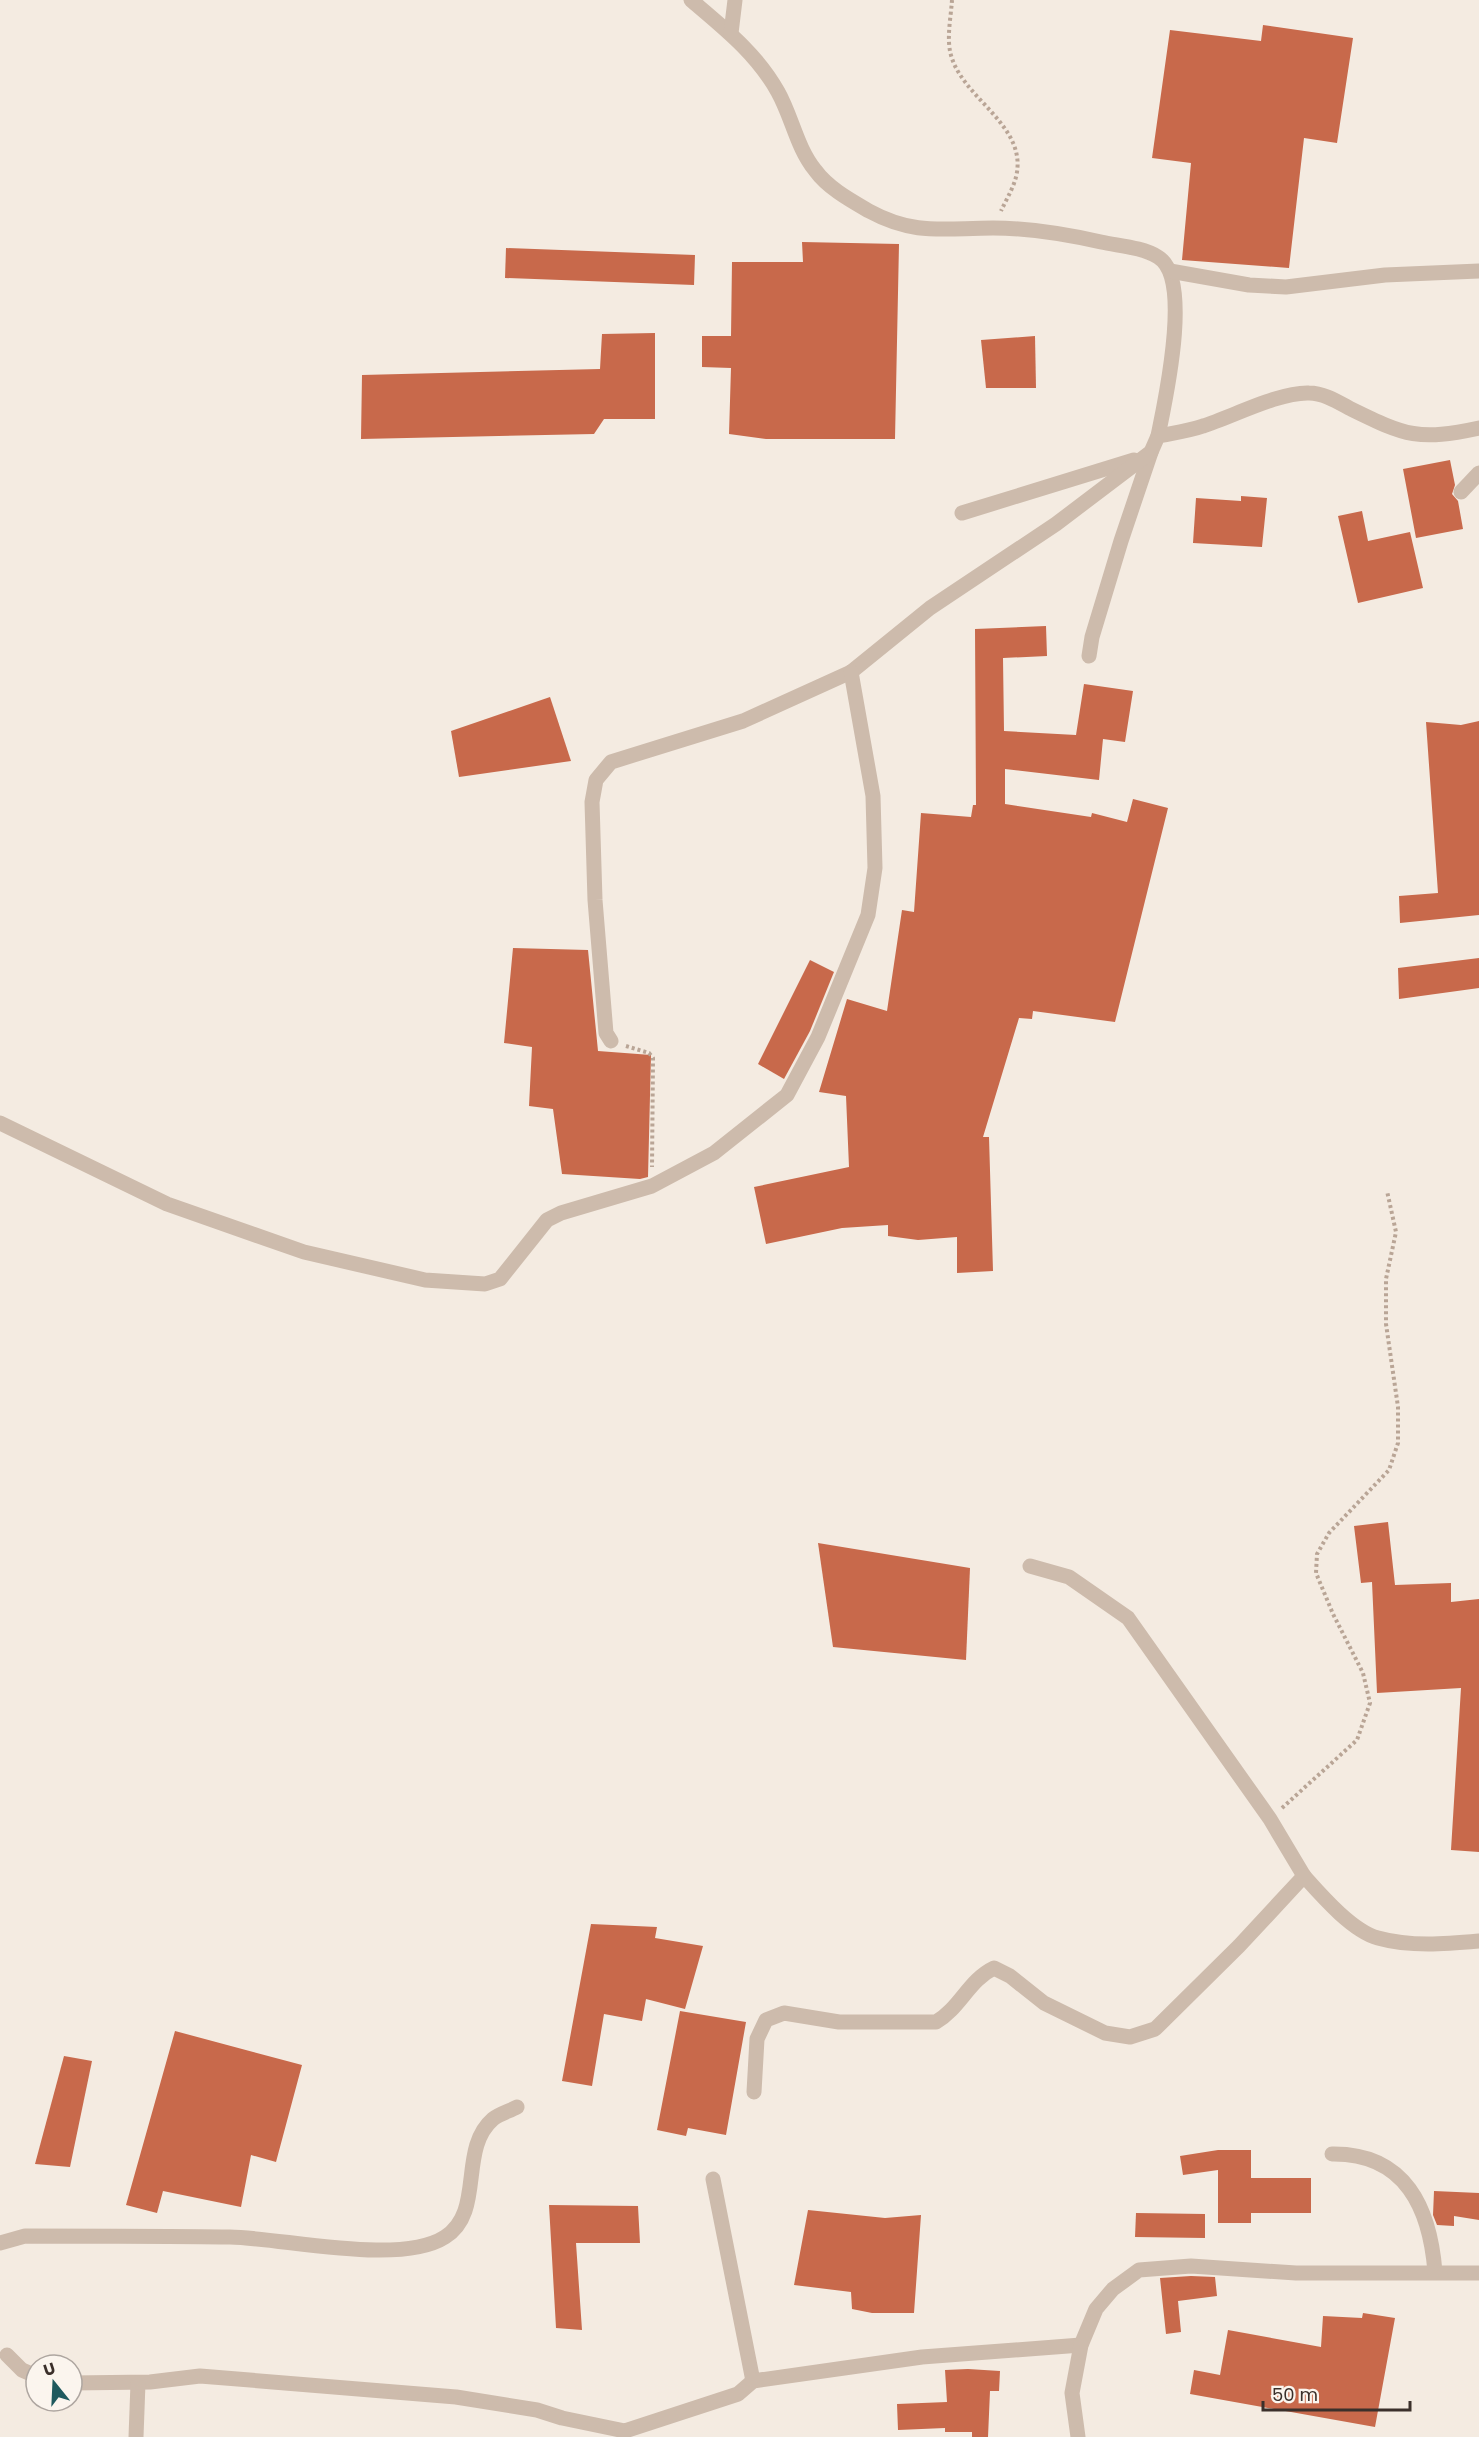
<svg xmlns="http://www.w3.org/2000/svg" width="1479" height="2437" viewBox="0 0 1479 2437" font-family="Poppins,sans-serif">
<style>
.building{fill:#c8694b}
.lines{fill:none;stroke-linecap:round;stroke-linejoin:round}
.path{stroke:#b9a596;stroke-width:4;stroke-dasharray:3 3;stroke-linecap:butt}
.minor{stroke:#cdbbac;stroke-width:15}
</style>
<rect width="100%" height="100%" fill="#f4ebe1"/>
<g class="building">
<polygon points="1263,25 1353,38 1337,143 1304,138 1289,268 1182,260 1191,163 1152,158 1170,30 1261,41"/>
<polygon points="802,242 899,244 895,439 766,439 729,434 731,368 702,367 702,336 731,336 732,262 803,262"/>
<polygon points="506,248 695,255 694,285 505,278"/>
<polygon points="655,333 655,419 604,419 594,434 361,439 362,375 600,369 602,334"/>
<polygon points="1035,336 1036,388 986,388 981,340"/>
<polygon points="1450,460 1455,485 1452,494 1458,501 1463,529 1416,538 1403,469"/>
<polygon points="1241,496 1267,498 1262,547 1193,543 1196,498 1241,501"/>
<polygon points="1362,511 1368,541 1410,532 1423,588 1358,603 1338,516"/>
<polygon points="1046,626 1047,656 1003,658 1004,731 1076,735 1084,684 1133,691 1125,742 1103,739 1099,780 1005,769 1005,804 1091,817 1092,813 1127,822 1133,799 1168,808 1115,1022 1033,1011 1032,1019 1019,1018 983,1137 989,1137 993,1271 957,1273 957,1237 918,1240 888,1236 888,1225 842,1228 766,1244 754,1187 849,1167 846,1096 819,1092 847,999 887,1011 902,910 914,912 921,813 971,817 973,805 976,805 975,629"/>
<polygon points="550,697 571,761 459,777 451,731"/>
<polygon points="1479,721 1479,915 1400,923 1399,896 1438,893 1426,722 1461,725"/>
<polygon points="513,948 588,950 598,1051 651,1055 648,1177 640,1179 562,1174 553,1109 529,1106 532,1047 504,1043"/>
<polygon points="1479,958 1479,988 1399,999 1398,968"/>
<polygon points="810,960 834,972 810,1031 784,1079 758,1064"/>
<polygon points="1388,1522 1395,1585 1451,1583 1451,1602 1479,1599 1479,1852 1451,1850 1461,1688 1377,1693 1372,1582 1361,1583 1354,1526"/>
<polygon points="818,1543 970,1568 966,1660 833,1647"/>
<polygon points="591,1924 657,1927 655,1938 703,1946 685,2009 646,1999 642,2021 604,2014 592,2086 562,2081"/>
<polygon points="680,2011 746,2022 726,2135 688,2128 686,2136 657,2130"/>
<polygon points="175,2031 302,2065 276,2162 251,2155 241,2207 163,2191 157,2213 126,2205"/>
<polygon points="64,2056 92,2061 70,2167 35,2164"/>
<polygon points="1218,2150 1251,2150 1251,2178 1311,2178 1311,2213 1251,2213 1251,2223 1218,2223 1218,2170 1183,2175 1180,2156"/>
<polygon points="1434,2191 1479,2193 1479,2220 1454,2216 1454,2226 1437,2225 1433,2215"/>
<polygon points="549,2205 638,2206 640,2243 576,2243 582,2330 556,2328"/>
<polygon points="808,2210 885,2218 921,2215 914,2313 872,2313 852,2309 851,2292 794,2285"/>
<polygon points="1136,2213 1205,2214 1205,2238 1135,2237"/>
<polygon points="1191,2276 1215,2277 1217,2296 1178,2301 1181,2332 1166,2334 1160,2278"/>
<polygon points="1363,2313 1395,2318 1375,2427 1190,2394 1194,2370 1220,2375 1228,2330 1321,2347 1323,2316 1362,2318"/>
<polygon points="968,2369 1000,2371 999,2391 990,2391 988,2437 972,2437 972,2432 945,2432 945,2428 898,2430 897,2404 947,2402 945,2370"/>
</g>
<g class="lines">
<g class="path">
<path d="M952,0c-1,16 -5,35 -2,51 9,47 79,73 66,126 -3,12 -10,23 -15,34"/>
<polyline points="626,1046 649,1053 653,1058 652,1167"/>
<polyline points="1282,1808 1357,1740 1370,1703 1363,1673 1333,1614 1316,1573 1317,1554 1329,1533 1389,1470 1398,1443 1398,1407 1386,1324 1386,1279 1396,1232 1387,1191"/>
</g>
<g class="minor">
<path d="M691,0c33,28 66,54 87,92 14,25 19,56 37,78 13,18 35,30 54,41 46,25 75,17 124,17 37,0 72,6 108,14 18,4 41,5 57,15 35,21 7,144 0,179"/>
<polyline points="731,33 735,0"/>
<polyline points="1170,271 1249,285 1286,287 1385,275 1479,271"/>
<polyline points="1461,492 1479,473"/>
<polyline points="962,513 1134,460"/>
<polyline points="1089,656 1092,637 1121,541 1151,452"/>
<path d="M611,1041l-5,-8 -11,-133 -3,-98 4,-22 15,-18 132,-41 108,-49 79,-64 126,-84 95,-72 7,-16c15,-3 31,-5 45,-10 29,-9 76,-34 106,-33 15,0 29,9 42,16 55,27 68,32 128,19"/>
<polyline points="0,1123 167,1204 304,1252 425,1280 485,1284 500,1279 547,1220 561,1213 652,1186 714,1153 787,1095 818,1037 868,915 875,868 873,796 851,672"/>
<polyline points="1030,1566 1069,1577 1128,1618 1270,1819 1304,1876"/>
<path d="M754,2092l3,-53 9,-19 18,-7 55,9h97c24,-14 33,-42 58,-54l16,8 34,27 61,30 25,4 25,-8 84,-83 65,-70c17,19 48,55 74,62 32,9 68,6 101,3"/>
<path d="M1332,2154c74,-1 98,55 103,118"/>
<polyline points="713,2179 753,2381"/>
<path d="M0,2243l25,-7c68,0 136,0 205,1 54,1 170,29 215,0 40,-25 13,-88 48,-118 6,-5 17,-8 24,-12"/>
<polyline points="7,2355 22,2370 36,2376"/>
<polyline points="72,2383 150,2382 200,2376 456,2397 537,2410 562,2418 625,2431 738,2394 753,2381 922,2357 1081,2345"/>
<polyline points="136,2437 138,2383"/>
<polyline points="1078,2437 1072,2393 1081,2345 1096,2309 1113,2289 1139,2270 1191,2266 1296,2273 1479,2273"/>
</g>
</g>
<g transform="translate(54 2383) rotate(342)"><circle r="28" fill="#fbf5ee" stroke="#aea6a0" stroke-width="1.5"/>
<path d="M0-4.5L10 22L0 15L-10 22Z" fill="#1f5a5e"/>
<text y="-9" font-size="16" font-weight="bold" text-anchor="middle" fill="#3b302b">U</text>
</g>
<path d="M1263 2401v9h147v-9" fill="none" stroke="#3b302b" stroke-width="3"/>
<text x="1272" y="2401" font-size="18" fill="#3b302b" stroke="#fbf5ee" stroke-width="4.5" paint-order="stroke">50 m</text>
</svg>
